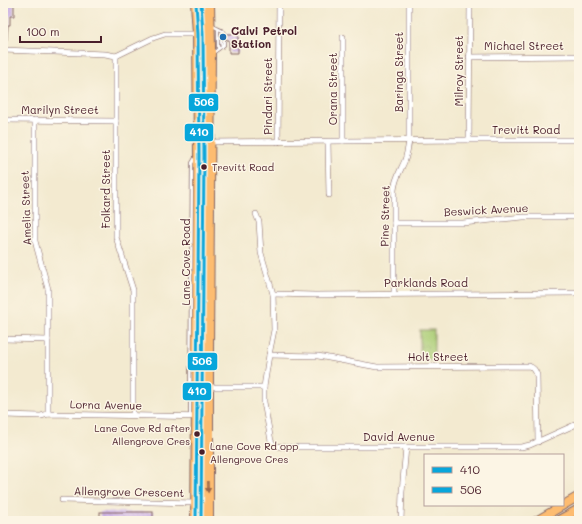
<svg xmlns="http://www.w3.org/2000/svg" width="582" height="524" viewBox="0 0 582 524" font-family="Mali,sans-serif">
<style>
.park{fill:url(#park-crowns);stroke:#7a7650}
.building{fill:url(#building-back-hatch)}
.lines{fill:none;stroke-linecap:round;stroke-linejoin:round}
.lane-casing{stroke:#856665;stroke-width:4}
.street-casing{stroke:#856665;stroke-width:6}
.primary-casing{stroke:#856665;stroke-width:10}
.highway-casing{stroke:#856665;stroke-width:12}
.lane{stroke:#fff;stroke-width:2.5}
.street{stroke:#fff;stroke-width:5}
.primary{stroke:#fdbc6f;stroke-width:8}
.highway{stroke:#fdbc6f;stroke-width:10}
.bus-1-casing{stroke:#fcf5e5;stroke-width:6}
.bus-2-casing{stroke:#fcf5e5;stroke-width:6}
.bus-1{stroke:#07a6db;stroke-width:3}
.bus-2{stroke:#07a6db;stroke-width:3}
.oneway{fill:#9b664a}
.poi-dot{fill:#1f6fb2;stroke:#fcf5e5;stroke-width:1.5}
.bus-dot{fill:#4a1f2b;stroke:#fcf5e5;stroke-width:1.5}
.labels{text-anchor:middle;stroke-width:3;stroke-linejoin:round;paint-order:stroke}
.bus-label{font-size:10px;fill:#4a1f2b;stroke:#fcf5e5;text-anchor:start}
.poi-label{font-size:11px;font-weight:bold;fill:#4a1f2b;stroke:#fcf5e5;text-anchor:start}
.street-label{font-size:11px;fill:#4a1f2b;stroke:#fcf5e5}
.line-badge{stroke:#fcf5e5;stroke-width:1.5}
.badge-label{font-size:11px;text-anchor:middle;font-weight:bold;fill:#fff}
</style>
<defs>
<pattern id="park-crowns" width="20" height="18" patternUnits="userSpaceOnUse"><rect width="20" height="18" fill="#abcd76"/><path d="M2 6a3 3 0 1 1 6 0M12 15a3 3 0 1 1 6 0" fill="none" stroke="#95b066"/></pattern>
<pattern id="building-back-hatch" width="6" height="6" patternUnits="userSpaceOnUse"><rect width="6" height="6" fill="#c4a5ed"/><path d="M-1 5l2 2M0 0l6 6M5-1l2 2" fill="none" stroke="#a186c0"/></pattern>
</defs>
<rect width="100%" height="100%" fill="#fcf5e5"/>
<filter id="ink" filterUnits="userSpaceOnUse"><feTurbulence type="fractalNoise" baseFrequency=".025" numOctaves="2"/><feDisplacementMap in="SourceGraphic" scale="8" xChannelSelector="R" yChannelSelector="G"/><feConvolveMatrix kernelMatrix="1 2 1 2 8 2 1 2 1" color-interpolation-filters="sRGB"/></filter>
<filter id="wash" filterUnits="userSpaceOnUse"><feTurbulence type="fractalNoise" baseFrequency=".012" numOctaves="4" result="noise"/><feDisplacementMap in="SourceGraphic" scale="16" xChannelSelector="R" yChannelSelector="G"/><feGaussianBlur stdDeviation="0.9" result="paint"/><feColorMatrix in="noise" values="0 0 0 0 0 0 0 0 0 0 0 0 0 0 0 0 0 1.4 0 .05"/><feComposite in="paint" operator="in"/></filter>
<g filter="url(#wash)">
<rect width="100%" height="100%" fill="#f3ead0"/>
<rect class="park" x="420" y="330" width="14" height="30"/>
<g id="blocks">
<g class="building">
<polygon points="3,3 14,3 14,16 10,16 10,25 8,25 7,40 3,40"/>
<polygon points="221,34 222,36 224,37 227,34 238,34 238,53 229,53 229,40 227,40 225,37 221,37"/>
<rect x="100" y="512" width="53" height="9"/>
</g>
</g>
</g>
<g filter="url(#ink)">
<use href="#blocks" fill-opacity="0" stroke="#856665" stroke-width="1"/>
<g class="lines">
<defs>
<g id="lane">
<path d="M213,26c4,3 8,3 11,6v2"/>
<polyline points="218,29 218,49"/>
<polyline points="221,40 222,47"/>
<polyline points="213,53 224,45 224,40"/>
<polyline points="190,416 192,163 195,158"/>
</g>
<g id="street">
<polyline points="3,50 105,54 116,56 153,38 165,34 198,34"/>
<polyline points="116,56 116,237 133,290 133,415"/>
<polyline points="469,57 579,56"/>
<polyline points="3,120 116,121"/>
<polyline points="35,120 35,241 48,289 48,414"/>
<polyline points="469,140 470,3"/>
<polyline points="343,141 343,37"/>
<polyline points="209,142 469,140 579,140"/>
<polyline points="278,142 279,3"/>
<polyline points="328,142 329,195"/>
<polyline points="256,214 259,222 261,253 273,294 274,330 269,355 264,387 264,402 271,441 275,446 286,447 521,447 530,445 579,423"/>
<polyline points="394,223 463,223 523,217 579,217"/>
<polyline points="273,294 315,295 579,293"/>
<path d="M394,294v-104c1,-12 7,-20 11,-30 2,-6 3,-13 4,-19v-138"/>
<polyline points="3,339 48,340"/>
<path d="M269,355l49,1 59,11 152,-1c5,2 6,4 8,9l1,67"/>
<polyline points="208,387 264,387"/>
<polyline points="3,415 41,416 48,414 208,417"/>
<polyline points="62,500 196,503"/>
<polyline points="401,521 402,492 406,447"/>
</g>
<g id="primary">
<polyline points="536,521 579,496"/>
<polyline points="557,521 579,509"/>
<polyline points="575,521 579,519"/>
</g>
<g id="highway">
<polyline points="196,521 199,156 198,34 196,3"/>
<polyline points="208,521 208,352 210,49 209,3"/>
</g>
</defs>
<use href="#lane" class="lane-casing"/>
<use href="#street" class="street-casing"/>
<use href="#primary" class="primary-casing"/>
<use href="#highway" class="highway-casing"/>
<use href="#lane" class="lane"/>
<use href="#street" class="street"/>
<use href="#primary" class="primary"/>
<use href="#highway" class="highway"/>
<defs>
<polyline id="bus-1" points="196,3 198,34 199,156 196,521"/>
<polyline id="bus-2" points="201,521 204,156 203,34 201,3"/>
</defs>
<use href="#bus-1" class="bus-1-casing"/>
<use href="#bus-2" class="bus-2-casing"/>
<use href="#bus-1" class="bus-1"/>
<use href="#bus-2" class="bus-2"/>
</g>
<defs><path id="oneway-solid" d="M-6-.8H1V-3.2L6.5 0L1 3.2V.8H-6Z"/></defs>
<use class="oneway" href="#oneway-solid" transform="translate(208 487) rotate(89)"/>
</g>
<circle class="poi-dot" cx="223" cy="37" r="4"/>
<g class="bus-dot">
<circle cx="204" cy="167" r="3.5"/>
<circle cx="197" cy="434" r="3.5"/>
<circle cx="202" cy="452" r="3.5"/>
</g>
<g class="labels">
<g class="bus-label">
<text x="212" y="171">Trevitt Road</text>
<text x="190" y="432" text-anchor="end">Lane Cove Rd after<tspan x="190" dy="13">Allengrove Cres</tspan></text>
<text x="210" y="450">Lane Cove Rd opp<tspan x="210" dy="13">Allengrove Cres</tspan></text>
</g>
<g class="poi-label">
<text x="231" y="35">Calvi Petrol<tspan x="231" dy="13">Station</tspan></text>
</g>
<g class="street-label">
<text x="524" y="50">Michael Street</text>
<text transform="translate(459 71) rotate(-90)" y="4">Milroy Street</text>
<text transform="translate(399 72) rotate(-90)" y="4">Baringa Street</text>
<text transform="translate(333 89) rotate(-90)" y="4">Orana Street</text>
<text transform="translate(268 96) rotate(-90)" y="4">Pindari Street</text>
<text x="60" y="114">Marilyn Street</text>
<text x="526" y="134">Trevitt Road</text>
<text transform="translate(106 189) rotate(-90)" y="4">Folkard Street</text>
<text transform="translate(26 208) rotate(-92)" y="4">Amelia Street</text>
<text transform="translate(486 210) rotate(-3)" y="4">Beswick Avenue</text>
<text transform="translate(385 216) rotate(-89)" y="4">Pine Street</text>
<text transform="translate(186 262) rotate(-90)" y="4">Lane Cove Road</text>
<text x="426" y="287">Parklands Road</text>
<text x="438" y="361">Holt Street</text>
<text transform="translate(106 405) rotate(1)" y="4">Lorna Avenue</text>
<text x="399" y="441">David Avenue</text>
<text transform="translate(129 492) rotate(1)" y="4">Allengrove Crescent</text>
</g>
</g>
<g class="line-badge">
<rect x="188" y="93" width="31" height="19" rx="4" fill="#07a6db"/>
<rect x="184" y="123" width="30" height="19" rx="4" fill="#07a6db"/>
<rect x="187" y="352" width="31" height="19" rx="4" fill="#07a6db"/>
<rect x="182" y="382" width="30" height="19" rx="4" fill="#07a6db"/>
</g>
<g class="badge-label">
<text x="204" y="106">506</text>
<text x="199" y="136">410</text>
<text x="202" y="365">506</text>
<text x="197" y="395">410</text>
</g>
<rect width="582" height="524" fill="none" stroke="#fcf5e5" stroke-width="16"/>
<rect x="424" y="454" width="140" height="52" fill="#fcf5e5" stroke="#b59f9b"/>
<rect x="432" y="467" width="20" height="6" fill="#07a6db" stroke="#b59f9b"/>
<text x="460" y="474" font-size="12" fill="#4a1f2b">410</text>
<rect x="432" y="487" width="20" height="6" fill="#07a6db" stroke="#b59f9b"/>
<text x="460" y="494" font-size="12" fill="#4a1f2b">506</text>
<path d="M20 36v6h81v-6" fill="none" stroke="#4a1f2b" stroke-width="2"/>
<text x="26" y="36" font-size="12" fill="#4a1f2b" stroke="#fcf5e5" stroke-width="3" paint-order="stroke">100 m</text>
</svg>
